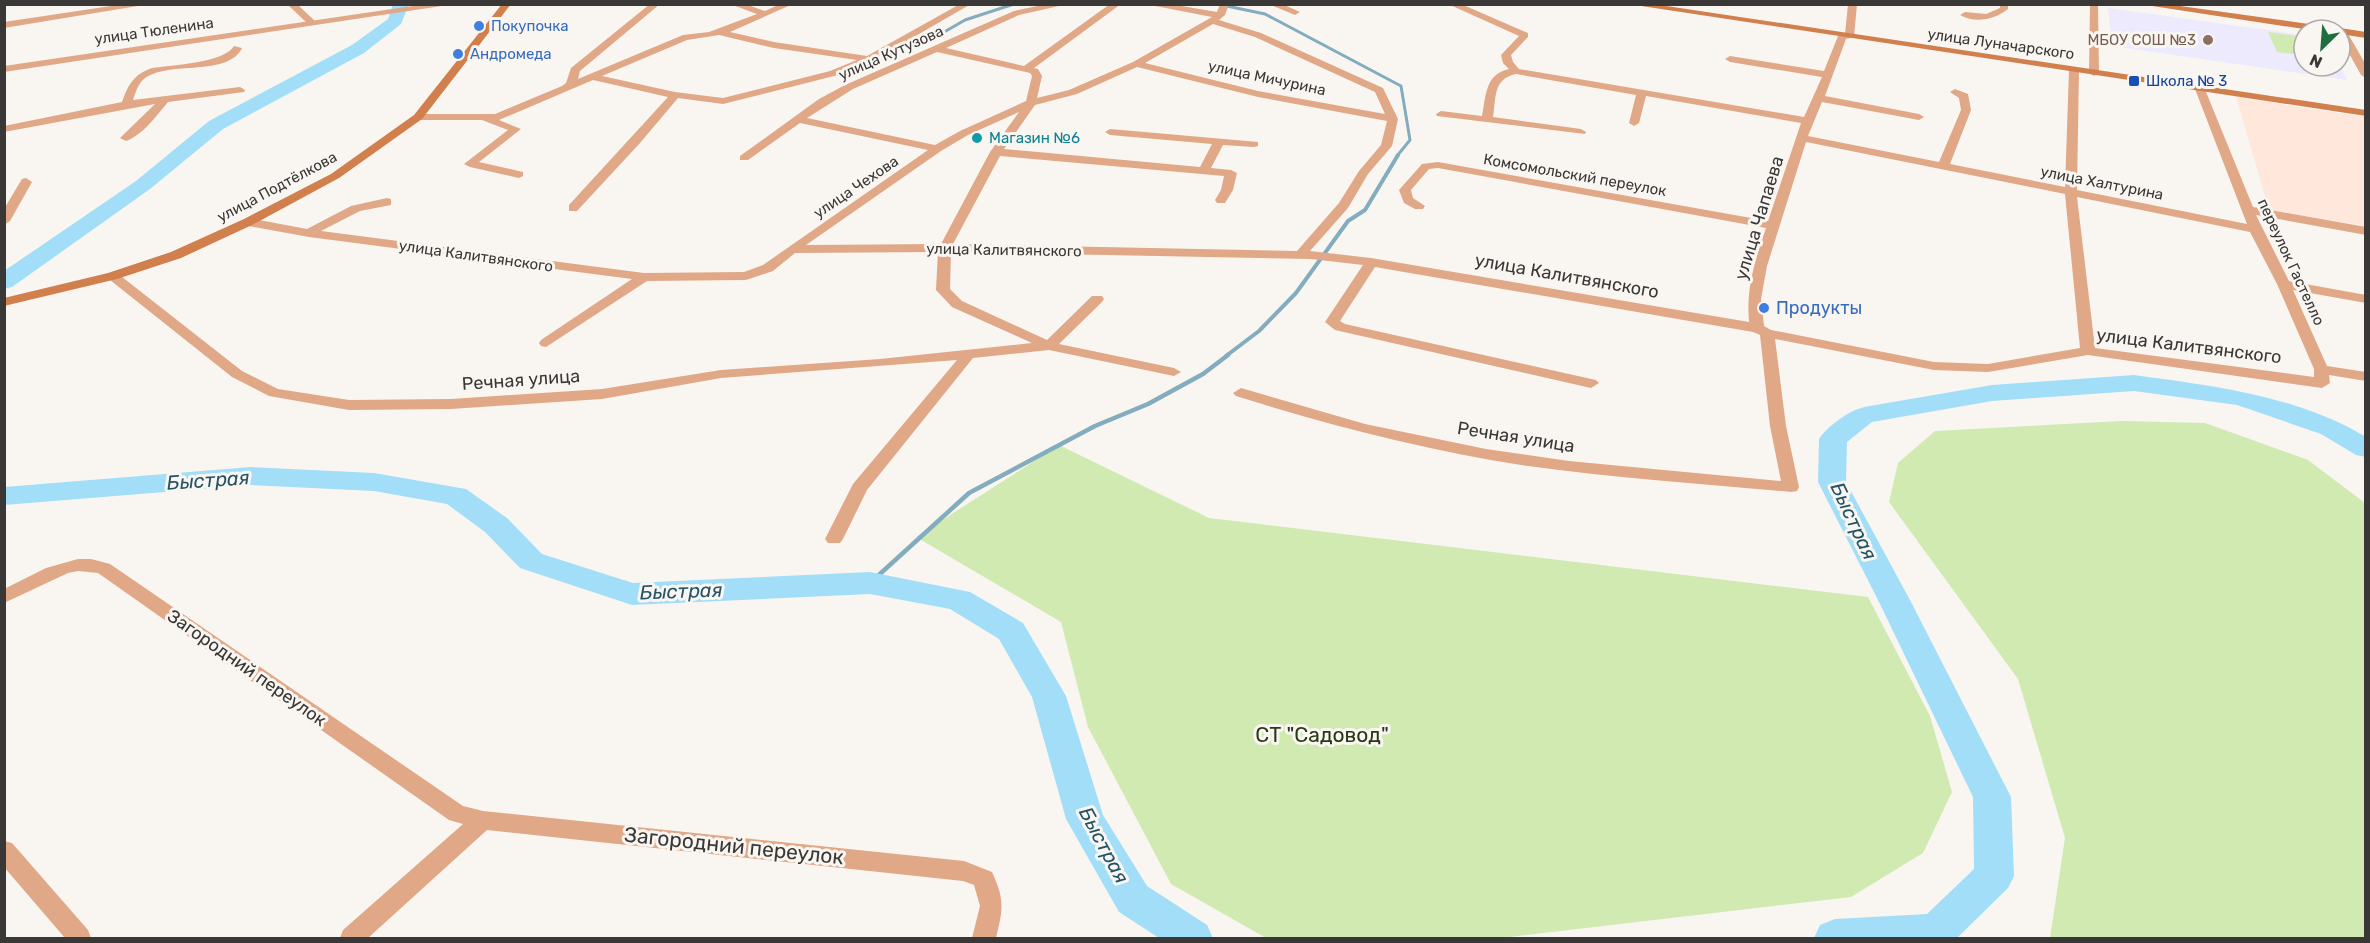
<svg xmlns="http://www.w3.org/2000/svg" width="2370" height="943" viewBox="0 0 2370 943" font-family="Rubik,sans-serif">
<style>
.industrial{fill:#ffe7dc}
.education{fill:#eceafc}
.green{fill:#d0eab2}
.lines{fill:none;stroke-linecap:round;stroke-linejoin:round}
.stream-far2{stroke:#83acbf;stroke-width:3}
.stream-far1{stroke:#83acbf;stroke-width:4}
.stream{stroke:#83acbf;stroke-width:4.5}
.river{fill:#a3def9;fill-rule:evenodd}
.minor{fill:#e0a887;fill-rule:evenodd}
.tertiary{fill:#e0a887;fill-rule:evenodd}
.secondary{fill:#d17f4d;fill-rule:evenodd}
.shop-dot{fill:#3f7fe0;stroke:#f9f6f2;stroke-width:2}
.education-dot{fill:#8d6e63;stroke:#f9f6f2;stroke-width:2}
.transit-dot{fill:#1a4fb4;stroke:#f9f6f2;stroke-width:2}
.culture-dot{fill:#0f9aa8;stroke:#f9f6f2;stroke-width:2}
.labels{text-anchor:middle;stroke-width:6;stroke-linejoin:round;paint-order:stroke}
.far-shop-label{font-size:15px;fill:#366cbe;stroke:#f9f6f2;text-anchor:start}
.far-street-label{font-size:15px;fill:#393837;stroke:#f9f6f2}
.far-education-label{font-size:15px;fill:#785e54;stroke:#f9f6f2;text-anchor:end}
.far-transit-label{font-size:15px;fill:#164399;stroke:#f9f6f2;text-anchor:start}
.far-culture-label{font-size:15px;fill:#0d838f;stroke:#f9f6f2;text-anchor:start}
.street-label{font-size:18px;fill:#393837;stroke:#f9f6f2}
.shop-label{font-size:18px;fill:#366cbe;stroke:#f9f6f2;text-anchor:start}
.water-label{font-size:20px;font-style:italic;fill:#245365;stroke:#f9f6f2}
.near-park-label{font-size:21px;fill:#293815;stroke:#f9f6f2}
.near-street-label{font-size:21px;fill:#393837;stroke:#f9f6f2}
</style>
<rect width="100%" height="100%" fill="#f9f6f2"/>
<polygon class="industrial" points="2236,97 2365,117 2365,226 2269,210"/>
<polygon class="education" points="2108,8 2304,35 2304,66 2340,65 2347,80 2112,46"/>
<g class="green">
<polygon points="2268,32 2304,37 2304,55 2277,52"/>
<polygon points="2122,421 2205,423 2308,460 2365,503 2365,938 2050,938 2065,838 2018,679 1889,502 1898,463 1935,431"/>
<polygon points="1059,445 1209,518 1868,597 1930,716 1952,792 1923,853 1851,897 1501,938 1266,938 1171,884 1088,727 1061,622 916,537"/>
</g>
<g class="lines">
<g class="stream-far2">
<polyline points="1217,4 1265,14 1401,86 1410,140 1397,156"/>
<polyline points="932,39 965,20 1014,4"/>
</g>
<polyline class="stream-far1" points="1226,356 1259,331 1296,293 1348,221 1365,210 1398,155"/>
<polyline class="stream" points="870,583 969,493 1095,426 1148,404 1203,374 1228,355"/>
<g class="river">
<polygon points="393,4 409,4 401,24 364,53 223,129 150,189 12,287 4,289 4,271 136,181 209,121 352,45 388,19"/>
<path d="M2134,375c80,11 161,20 232,62v20l-10,-2 -35,-21 -84,-29 -103,-14 -142,10 -120,21 -25,20 -1,40 64,118 101,197 3,79 -6,12 -51,50h-143l6,-13 15,-6 92,-5 47,-45 -1,-72 -95,-197 -60,-118 1,-43c9,-13 29,-28 45,-32l128,-22z"/>
<polygon points="251,467 374,473 466,489 507,518 542,554 633,583 870,572 970,592 1023,623 1066,696 1103,815 1147,886 1207,925 1213,938 1159,938 1119,912 1066,819 1032,697 999,639 950,609 870,594 632,605 520,568 485,532 447,504 374,491 251,485 4,505 4,487"/>
</g>
<g class="minor">
<polygon points="124,4 150,4 4,28 4,22"/>
<polygon points="287,4 297,4 316,22 308,24"/>
<path d="M650,4h10l-80,67 -2,8 105,-44 26,-3 48,-18 -27,-10h15l20,7 15,-7h13l-63,28 44,10 93,14 93,-52h11l-99,57 -34,14 -115,29 -45,-6 -38,45 -63,68h-8v-6l99,-108 -75,-17 -94,40 22,9 -42,33 44,10v4l-4,2 -49,-11 -6,-3 44,-34 -26,-10h-64l-5,-3 5,-3h77l67,-28 4,-3 5,-15zM719,35l55,13 83,12 -27,11 -107,27 -48,-6 -73,-16 85,-36z"/>
<path d="M1047,4h21l-49,11 -73,33 78,18 86,-62h11l-87,64 4,1 4,7 -5,22 32,-8 64,-28 79,-45 -67,-13h25l47,8 3,-8h9l-4,11 -6,5 42,13 122,55 15,31 -6,27 -24,28 -20,34 -38,43 61,7 378,64c-3,-35 6,-61 17,-94l-328,-60 -9,1 -18,21 2,8 12,8 -2,3h-8l-11,-6 -5,-13 23,-26 16,-2 330,59 33,-98 -155,-27 -7,27 -5,3 -5,-3 7,-28 -120,-21c-23,5 -20,23 -23,43l88,12 5,3 -1,2 -148,-18 -1,-2 5,-3 41,5c4,-20 3,-42 27,-47l-6,-6 -2,-8 18,-19 -71,-32h13l67,29v4l-17,18 2,7 6,7 285,48 18,-40 -92,-15 -5,-3 5,-3 94,15 14,-35 7,-2 3,-30h9l-3,33 -8,2 -21,57 94,18 5,3 -5,3 -97,-18 -14,34 131,26 22,-52 -2,-12 -9,-6 5,-3 13,5 3,16 -21,54 115,23 4,-117 5,-3 5,3 -2,120 170,34 -52,-135 9,-2 49,120 113,20v8l-110,-20 33,66 77,14v8l-73,-13 34,76 39,6v9l-37,-6 1,8 -8,5 -234,-33 -100,17 -54,-2 -159,-31 11,87 13,61 -2,4 -6,1c-88,-8 -176,-14 -263,-26 -99,-15 -197,-40 -292,-70l-3,-3 8,-5 124,36 121,25 83,12 212,20 -11,-55 -10,-91 -7,-3 -378,-65 -35,54 5,3 251,56 3,3 -8,5 -256,-58 -10,-8 38,-57 -52,-6 -360,-7 -1,37 12,12 85,39 45,-44h10l2,3 -2,3 -43,42 115,24 7,4 -7,4 -125,-26 -76,8 -106,132 -24,49 -3,4h-12l-3,-4 28,-55 104,-124 -236,18 -119,21 -151,10 -102,1 -80,-14 -37,-19 -127,-101 2,-3h10l125,98 36,18 71,11 102,-1 151,-10 119,-19 159,-11 152,-16 -80,-36 -16,-17 2,-38 -143,1 -22,18 -27,9 -99,1 -101,66 -5,-1 -2,-3 2,-3 91,-61 -323,-42 -61,-11 -6,-4 6,-4 59,11 44,-23 36,-8 4,1v6l-31,6 -39,20 323,42 100,-1 19,-7 165,-115 -128,-27 -52,37h-8v-4l79,-57 26,-14 169,-74zM1213,24l42,13 120,55 10,22 -127,-23 -113,-28zM937,52l93,21 2,3 -6,25 -66,30 -25,14 -128,-27 46,-29zM1137,67l121,30 129,24 -6,24 -22,26 -20,32 -42,48 -344,-7 47,-88 224,20 -3,14 -6,10 2,3h8l8,-13 4,-17 -6,-3 -20,-2 12,-23 31,2 4,-1v-4l-148,-13 -5,3 5,3 102,9 -12,23 -196,-18 31,-44 42,-11zM1019,112l-29,40 -49,92 -135,1 135,-94 27,-16zM1806,142l259,52 15,154 -92,16 -54,-2 -163,-32 -7,-4 -3,-27 6,-33zM2077,197l173,35 27,52 37,85v8l-219,-29z"/>
<polygon points="1268,4 1282,4 1300,12 1295,15"/>
<path d="M2000,4h8v5c-12,10 -33,15 -48,6l5,-3 21,2 14,-6z"/>
<polygon points="2090,4 2098,4 2099,73 2094,76 2089,73"/>
<polygon points="2342,29 2347,32 2366,65 2366,78 2361,75 2340,37 2339,30"/>
<path d="M234,46l8,2c-15,31 -80,10 -101,34 -4,5 -6,12 -8,18l107,-13 5,3 -1,2 -76,10c-12,14 -25,33 -42,39l-6,-3 35,-34 -151,28v-6l118,-24c6,-17 12,-28 30,-34 20,-3 72,-5 82,-22z"/>
<polygon points="26,178 32,182 10,221 4,225 4,209 22,179"/>
<path d="M78,559h13l19,5 353,242 20,5 481,50 28,11c13,28 11,37 4,66h-24l8,-32 -6,-21 -11,-4 -476,-51 -119,108h-28l3,-8 120,-106 -14,-4 -351,-247 -20,-2 -10,2 -64,30v-14l42,-21z"/>
</g>
<g class="tertiary">
<polygon points="426,4 455,4 4,72 4,66"/>
<polygon points="4,841 12,843 88,930 91,938 65,938 4,867"/>
</g>
<g class="secondary">
<polygon points="502,4 511,4 422,119 339,178 252,225 181,258 117,279 4,306 4,298 108,273 171,252 244,219 331,174 414,115"/>
<polygon points="1628,4 1653,4 2366,110 2366,116"/>
<polygon points="2139,4 2166,4 2330,27 2335,30 2310,30"/>
<polygon points="2340,28 2366,32 2366,38 2340,34 2340,30 2336,30"/>
</g>
</g>
<g class="shop-dot">
<circle cx="479" cy="26" r="6"/>
<circle cx="458" cy="54" r="6"/>
<circle cx="1764" cy="308" r="6"/>
</g>
<circle class="education-dot" cx="2208" cy="40" r="6"/>
<rect class="transit-dot" x="2128" y="75" width="12" height="12" rx="3"/>
<circle class="culture-dot" cx="977" cy="138" r="6"/>
<g class="labels">
<g class="far-shop-label">
<text x="491" y="31">Покупочка</text>
<text x="470" y="59">Андромеда</text>
</g>
<g class="far-street-label">
<text transform="translate(154 31) rotate(-8)" y="5">улица Тюленина</text>
<text transform="translate(2001 44) rotate(8)" y="5">улица Луначарского</text>
<text transform="translate(891 53) rotate(-24)" y="5">улица Кутузова</text>
<text transform="translate(1267 78) rotate(12)" y="5">улица Мичурина</text>
<text transform="translate(1575 175) rotate(10)" y="5">Комсомольский переулок</text>
<text transform="translate(2102 183) rotate(11)" y="5">улица Халтурина</text>
<text transform="translate(277 187) rotate(-28)" y="5">улица Подтёлкова</text>
<text transform="translate(856 187) rotate(-34)" y="5">улица Чехова</text>
<text transform="translate(1004 250) rotate(1)" y="5">улица Калитвянского</text>
<text transform="translate(476 256) rotate(8)" y="5">улица Калитвянского</text>
<text transform="translate(2291 262) rotate(65)" y="5">переулок Гастелло</text>
</g>
<g class="far-education-label">
<text x="2196" y="45">МБОУ СОШ №3</text>
</g>
<g class="far-transit-label">
<text x="2146" y="86">Школа № 3</text>
</g>
<g class="far-culture-label">
<text x="989" y="143">Магазин №6</text>
</g>
<g class="street-label">
<text transform="translate(1759 218) rotate(-73)" y="6">улица Чапаева</text>
<text transform="translate(1567 276) rotate(10)" y="6">улица Калитвянского</text>
<text transform="translate(2189 346) rotate(7)" y="6">улица Калитвянского</text>
<text transform="translate(521 380) rotate(-4)" y="6">Речная улица</text>
<text transform="translate(1516 437) rotate(9)" y="6">Речная улица</text>
<text transform="translate(247 668) rotate(35)" y="6">Загородний переулок</text>
</g>
<g class="shop-label">
<text x="1776" y="314">Продукты</text>
</g>
<g class="water-label">
<text transform="translate(208 480) rotate(-4)" y="7">Быстрая</text>
<text transform="translate(1854 521) rotate(65)" y="7">Быстрая</text>
<text transform="translate(681 591) rotate(-2)" y="7">Быстрая</text>
<text transform="translate(1104 845) rotate(62)" y="7">Быстрая</text>
</g>
<g class="near-park-label">
<text x="1322" y="742">СТ "Садовод"</text>
</g>
<g class="near-street-label">
<text transform="translate(734 846) rotate(6)" y="7">Загородний переулок</text>
</g>
</g>
<rect width="2370" height="943" fill="none" stroke="#393837" stroke-width="12"/>
<g transform="translate(2322 48) rotate(205)"><circle r="28" fill="#f9f6f2" stroke="#acaaa7" stroke-width="1.5"/>
<path d="M0-4.5L10 22L0 15L-10 22Z" fill="#1e6f40"/>
<text y="-9" font-size="16" font-weight="bold" text-anchor="middle" fill="#393837">N</text>
</g>
</svg>
